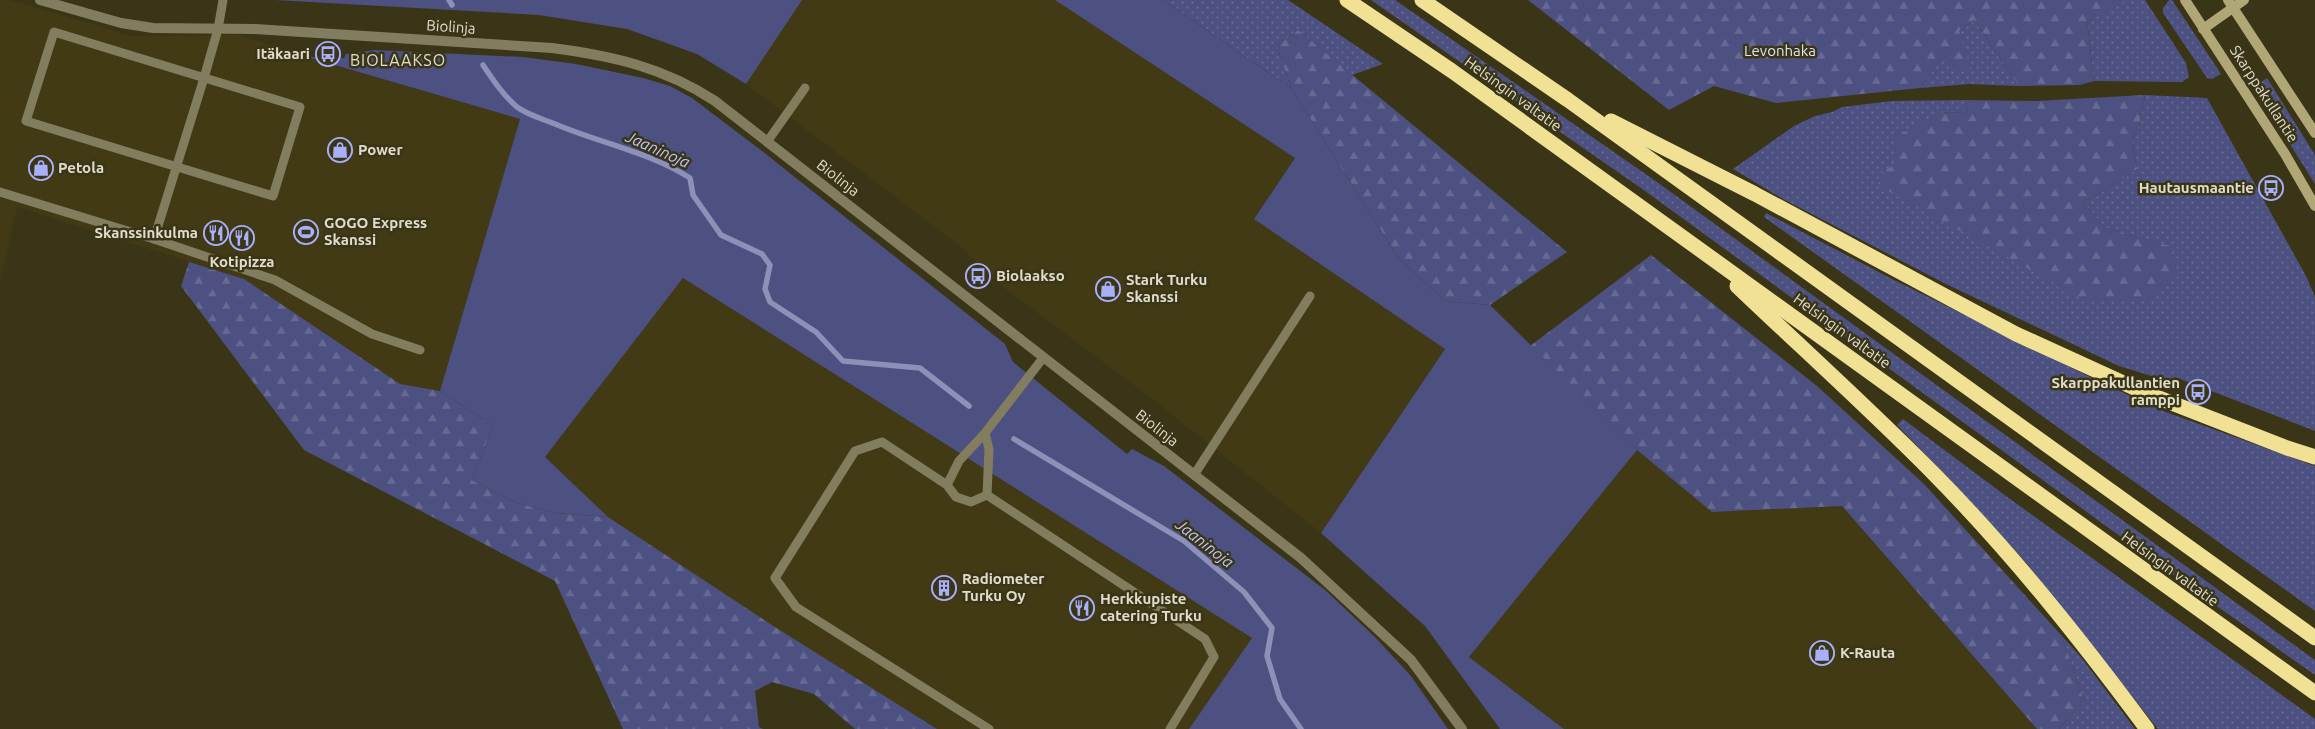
<svg xmlns="http://www.w3.org/2000/svg" width="2315" height="729" viewBox="0 0 2315 729" font-family="Ubuntu,sans-serif">
<style>
.built{fill:#423a15}
.grass{fill:url(#grass-dots)}
.forest{fill:url(#forest-firs)}
.green{fill:#4c5181}
.lines{fill:none;stroke-linecap:round;stroke-linejoin:round}
.stream{stroke:#8d91b8;stroke-width:5.5}
.lane{stroke:#837d5f;stroke-width:9}
.street{stroke:#837d5f;stroke-width:10}
.secondary{stroke:#b0a676;stroke-width:10}
.highway{stroke:#f1e195;stroke-width:15}
.labels{text-anchor:middle;stroke-width:5;stroke-linejoin:round;paint-order:stroke}
.street-label{font-size:15px;fill:#e0ddcc;stroke:#3b3518}
.park-label{font-size:15px;fill:#e0e3f6;stroke:#3b3518}
.poi-label{font-size:15px;font-weight:bold;fill:#e0ddcc;stroke:#3b3518;text-anchor:start}
.neighbourhood-label{font-size:16px;letter-spacing:1px;fill:#e0ddcc;stroke:#3b3518}
.water-label{font-size:16px;font-style:italic;fill:#bfc6fd;stroke:#3b3518}
</style>
<defs>
<pattern id="grass-dots" width="8" height="8" patternUnits="userSpaceOnUse" patternTransform="scale(1.25)"><rect width="8" height="8" fill="#4c5181"/><path d="M2 2h.1M6 6h.1" fill="none" stroke="#666a92" stroke-width="1.8" stroke-linecap="round"/></pattern>
<pattern id="forest-firs" width="22" height="20" patternUnits="userSpaceOnUse" patternTransform="scale(1.25)"><rect width="22" height="20" fill="#4c5181"/><path d="M5 1l3.5 6h-7zM16 11l3.5 6h-7z" fill="#666a92"/></pattern>
</defs>
<rect width="100%" height="100%" fill="#3b3518"/>
<g class="built">
<polygon points="0,0 10,0 132,36 238,35 339,67 520,119 440,391 400,384 244,279 17,207 0,282"/>
<polygon points="802,0 1055,0 1295,158 1254,219 1445,349 1321,533 1151,398 999,284 960,246 746,84"/>
<polygon points="683,278 1253,639 1189,729 937,729 775,627 608,517 545,457"/>
<polygon points="1637,450 1712,512 1841,506 2037,729 1564,729 1469,657"/>
</g>
<g class="grass">
<polygon points="1163,0 1288,0 1383,64 1352,75 1298,30 1277,46 1291,88"/>
<polygon points="1371,0 1395,0 1657,182 2315,660 2315,675 2201,595 1645,191"/>
<polygon points="2128,0 2145,0 2186,63 2189,77 2182,82 2094,81 2087,21"/>
<polygon points="2169,0 2172,0 2221,74 2212,79 2207,78 2163,13 2163,8"/>
<polygon points="1974,20 2019,86 1969,84 1920,88 1944,55 1960,71 1959,31"/>
<polygon points="2267,78 2315,155 2315,184 2254,87"/>
<polygon points="2145,95 2207,98 2306,276 2315,297 2315,431 2175,377 2171,382 2119,366 1944,283 1783,199 1733,169 1794,126 1815,116 1832,112 1842,107 1892,101 1964,100 1968,112 1938,113 1896,166 1884,170 2170,246 2105,228 2083,202 2115,184 2137,169 2132,141 2140,122"/>
<polygon points="1766,213 1892,279 2100,382 2163,411 2315,466 2315,611 1764,217"/>
<polygon points="1903,419 2006,496 2315,719 2315,729 2158,729 2028,565 1971,502 1897,425"/>
<polygon points="2062,636 2080,656 2135,729 2059,729 2084,701"/>
</g>
<g class="forest">
<polygon points="1528,0 2128,0 2128,1 2087,21 2094,81 2080,85 2019,86 1974,20 1959,31 1971,69 1960,71 1944,55 1920,88 1776,103 1714,86 1669,110"/>
<polygon points="1298,30 1567,252 1490,305 1445,301 1399,259 1291,88 1277,46"/>
<polygon points="2145,95 2140,122 2132,141 2137,169 2115,184 2083,202 2105,228 2170,246 2177,277 2151,300 2088,302 1878,185 1884,170 1896,165 1896,137 1938,113 1968,112 1964,100 2036,101"/>
<polygon points="1651,255 1817,386 1924,484 2062,636 2084,701 2059,729 2037,729 1842,506 1712,512 1637,450 1530,346"/>
<polygon points="189,262 244,279 400,384 440,391 493,426 472,480 514,502 555,513 608,517 775,627 937,729 855,729 814,694 772,682 755,691 759,727 763,729 623,729 555,581 304,450 181,286"/>
</g>
<g class="green">
<polygon points="275,0 802,0 746,84 697,54 627,29 539,15"/>
<polygon points="1055,0 1163,0 1291,88 1399,259 1445,301 1490,305 1637,450 1469,657 1564,729 1500,729 1425,626 1321,533 1445,349 1254,219 1295,158"/>
<polygon points="375,50 523,57 576,64 643,78 670,86 692,98 762,151 1005,344 1013,362 1127,454 1132,449 1164,466 1325,590 1375,637 1411,676 1448,729 1189,729 1252,638 683,278 545,457 608,517 555,513 514,502 472,480 493,426 440,391 520,119 307,57 344,58 346,54"/>
</g>
<g class="lines">
<g class="stream">
<polyline points="449,0 452,5"/>
<path d="M483,65c10,15 20,30 34,42 11,8 26,12 38,17 45,19 94,28 135,54l3,17 28,40 41,19 8,11 -5,24 5,13 46,30 27,29 77,7 49,38"/>
<polyline points="1014,439 1184,541 1244,592 1272,628 1267,656 1280,699 1301,729"/>
</g>
<g class="lane">
<polygon points="54,32 300,107 273,196 26,121"/>
<polyline points="767,142 805,88"/>
<polyline points="0,192 154,239 275,280 372,334 420,350"/>
<polyline points="154,239 204,78 218,29 223,0"/>
<polyline points="985,433 989,449 987,495"/>
<polyline points="1194,475 1310,296"/>
<polyline points="947,485 959,461 985,433 1043,358"/>
<polyline points="989,729 796,607 775,578 855,451 882,442 947,485 956,497 971,502 987,495 1205,639 1214,657 1170,729"/>
</g>
<path class="street" d="M40,0l81,23 32,5 102,1 297,19c61,8 111,19 163,53l586,457 110,102 51,69"/>
<g class="secondary">
<polyline points="2185,0 2285,154 2315,206"/>
<polyline points="2228,0 2315,133"/>
<polyline points="2203,29 2244,0"/>
</g>
<g class="highway">
<polyline points="1347,0 1452,71 2315,693"/>
<polyline points="1422,0 1568,100 2315,638"/>
<polyline points="1611,121 1755,194 2016,334 2141,391 2287,448 2315,457"/>
<path d="M1737,286c66,63 133,123 197,188 78,79 147,166 213,255"/>
</g>
</g>
<defs>
<symbol id="bus-ring" viewBox="-11 -11 22 22"><circle r="9.5" fill="#3b3518" stroke="#a8b0fc" stroke-width="1.5"/><path d="M-5-6H5V4H4V6H2V4H-2V6H-4V4H-5ZM-3.5-4V0h7V-4ZM-3.5 1.2v1.5H-2V1.2ZM2 1.2v1.5H3.5V1.2Z" fill="#a8b0fc"/></symbol>
<symbol id="shop-ring" viewBox="-11 -11 22 22"><circle r="9.5" fill="#3b3518" stroke="#a8b0fc" stroke-width="1.5"/><path d="M-5-2.5h2.3a2.7 3.5 0 0 1 5.4 0H5L5.5 6h-11ZM-1.5-2.5h3a1.5 2.3 0 0 0-3 0Z" fill="#a8b0fc"/></symbol>
<symbol id="stadium-ring" viewBox="-11 -11 22 22"><circle r="9.5" fill="#3b3518" stroke="#a8b0fc" stroke-width="1.5"/><path d="M0-5a6.5 5 0 1 0 0 10a6.5 5 0 1 0 0-10ZM-3.5-1.8h7v3.6h-7Z" fill="#a8b0fc"/></symbol>
<symbol id="restaurant-ring" viewBox="-11 -11 22 22"><circle r="9.5" fill="#3b3518" stroke="#a8b0fc" stroke-width="1.5"/><path d="M-5-6h1v4h1v-4h1v4h1v-4h1v5L-1.5 .5V6h-2V.5L-5-1ZM5-6V6H3V1.5H1.5Q1.5-4 5-6Z" fill="#a8b0fc"/></symbol>
<symbol id="building-ring" viewBox="-11 -11 22 22"><circle r="9.5" fill="#3b3518" stroke="#a8b0fc" stroke-width="1.5"/><path d="M-4-6H4V6H1V3H-1V6H-4ZM-2.5-4.3h1.7v1.8h-1.7ZM.8-4.3h1.7v1.8H.8ZM-2.5-1h1.7V.8h-1.7ZM.8-1h1.7V.8H.8Z" fill="#a8b0fc"/></symbol>
</defs>
<g fill-rule="evenodd">
<use href="#bus-ring" x="314" y="40" width="28" height="28"/>
<use href="#shop-ring" x="326" y="136" width="28" height="28"/>
<use href="#shop-ring" x="27" y="154" width="28" height="28"/>
<use href="#bus-ring" x="2257" y="174" width="28" height="28"/>
<use href="#stadium-ring" x="292" y="218" width="28" height="28"/>
<use href="#restaurant-ring" x="202" y="219" width="28" height="28"/>
<use href="#restaurant-ring" x="228" y="224" width="28" height="28"/>
<use href="#bus-ring" x="964" y="262" width="28" height="28"/>
<use href="#shop-ring" x="1094" y="275" width="28" height="28"/>
<use href="#bus-ring" x="2184" y="378" width="28" height="28"/>
<use href="#building-ring" x="930" y="574" width="28" height="28"/>
<use href="#restaurant-ring" x="1068" y="594" width="28" height="28"/>
<use href="#shop-ring" x="1808" y="639" width="28" height="28"/>
</g>
<g class="labels">
<g class="street-label">
<text transform="translate(451 27) rotate(4)" y="5">Biolinja</text>
<text transform="translate(1513 94) rotate(36)" y="5">Helsingin valtatie</text>
<text transform="translate(2264 94) rotate(57)" y="5">Skarppakullantie</text>
<text transform="translate(838 178) rotate(38)" y="5">Biolinja</text>
<text transform="translate(1842 331) rotate(36)" y="5">Helsingin valtatie</text>
<text transform="translate(1157 428) rotate(38)" y="5">Biolinja</text>
<text transform="translate(2170 569) rotate(36)" y="5">Helsingin valtatie</text>
</g>
<g class="park-label">
<text x="1780" y="56">Levonhaka</text>
</g>
<g class="poi-label">
<text x="310" y="59" text-anchor="end">Itäkaari</text>
<text x="358" y="155">Power</text>
<text x="58" y="173">Petola</text>
<text x="2254" y="193" text-anchor="end">Hautausmaantie</text>
<text x="324" y="228">GOGO Express<tspan x="324" dy="17">Skanssi</tspan></text>
<text x="198" y="238" text-anchor="end">Skanssinkulma</text>
<text x="242" y="267" text-anchor="middle">Kotipizza</text>
<text x="996" y="281">Biolaakso</text>
<text x="1126" y="285">Stark Turku<tspan x="1126" dy="17">Skanssi</tspan></text>
<text x="2180" y="388" text-anchor="end">Skarppakullantien<tspan x="2180" dy="17">ramppi</tspan></text>
<text x="962" y="584">Radiometer<tspan x="962" dy="17">Turku Oy</tspan></text>
<text x="1100" y="604">Herkkupiste<tspan x="1100" dy="17">catering Turku</tspan></text>
<text x="1840" y="658">K-Rauta</text>
</g>
<g class="neighbourhood-label">
<text x="398" y="66">BIOLAAKSO</text>
</g>
<g class="water-label">
<text transform="translate(658 149) rotate(24)" y="6">Jaaninoja</text>
<text transform="translate(1205 543) rotate(38)" y="6">Jaaninoja</text>
</g>
</g>
</svg>
